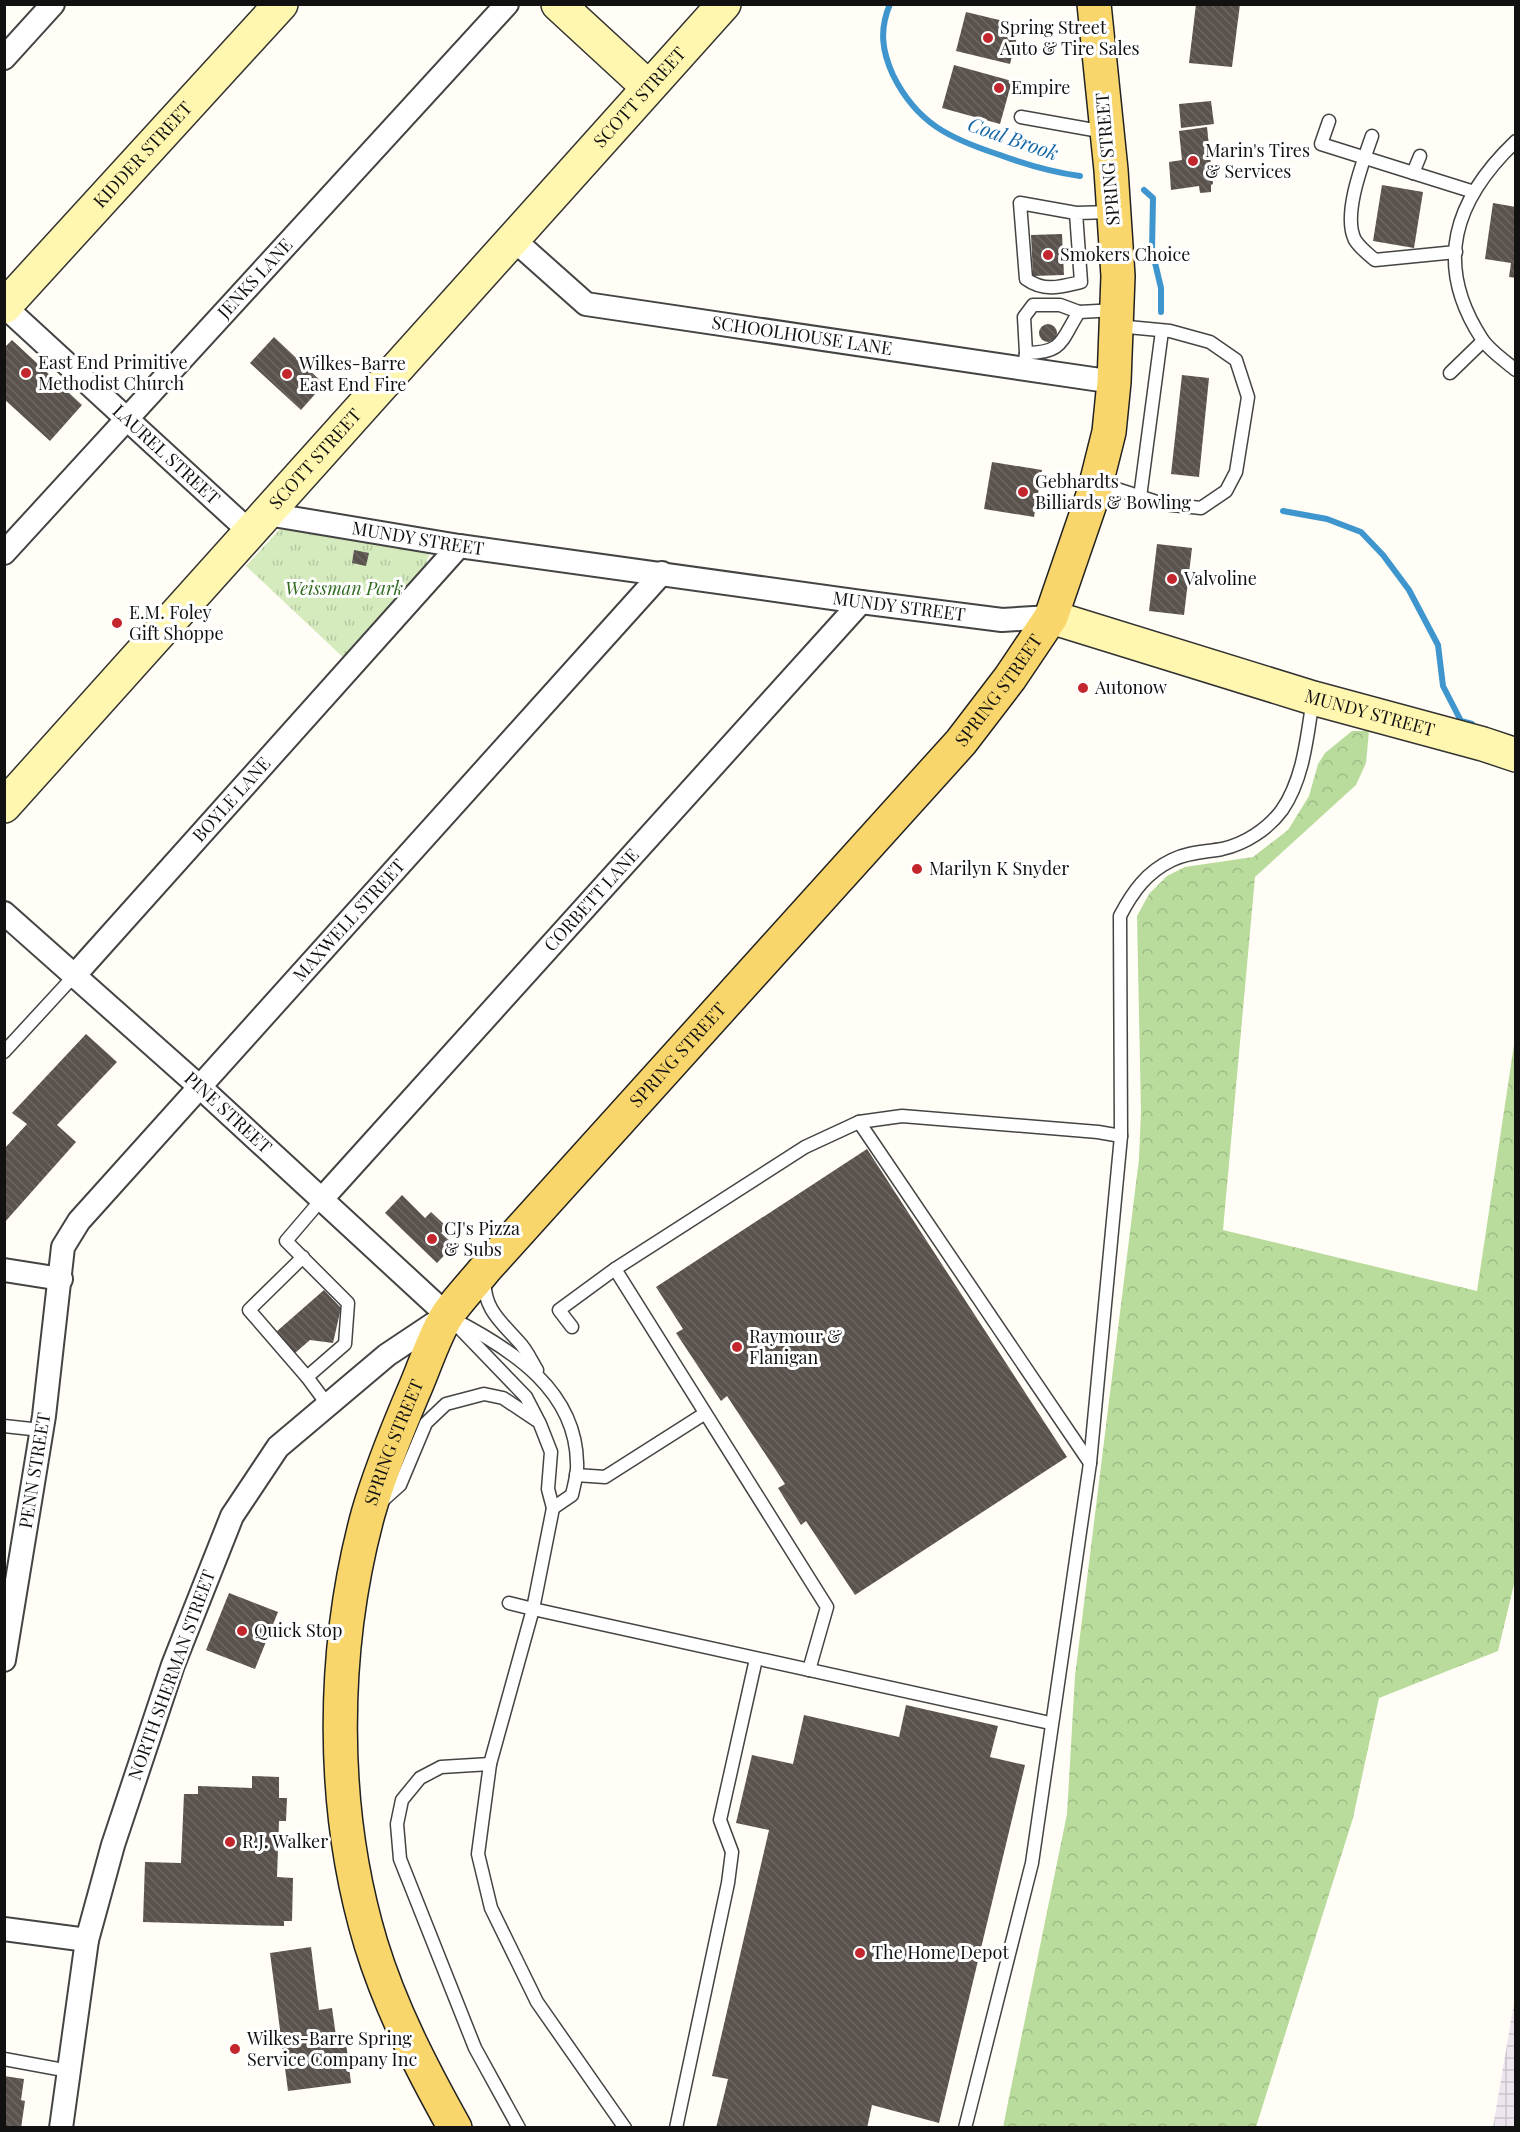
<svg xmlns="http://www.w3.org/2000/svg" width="1520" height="2132" viewBox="0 0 1520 2132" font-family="'Playfair Display',serif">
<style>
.industrial{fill:url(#industrial-grid)}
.forest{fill:url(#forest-crowns)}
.park{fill:url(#park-tufts)}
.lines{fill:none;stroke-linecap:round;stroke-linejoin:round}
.stream{stroke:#3f96cf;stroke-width:6}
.building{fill:url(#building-back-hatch)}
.lane-casing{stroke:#444;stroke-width:15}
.street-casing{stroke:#444;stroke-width:26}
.secondary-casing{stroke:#333;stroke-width:36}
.primary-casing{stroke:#222;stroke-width:36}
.lane{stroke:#fff;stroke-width:12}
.street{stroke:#fff;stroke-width:22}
.secondary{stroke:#fff6b0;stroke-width:33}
.primary{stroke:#f9d66b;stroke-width:33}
.poi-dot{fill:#c4262e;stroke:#fff;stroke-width:2}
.labels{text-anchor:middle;stroke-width:6;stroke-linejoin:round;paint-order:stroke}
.poi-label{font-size:18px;fill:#111;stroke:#fff;text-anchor:start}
.street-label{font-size:18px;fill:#111;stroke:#fff}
.park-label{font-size:18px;font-style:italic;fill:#2f6b1f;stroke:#fff}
.water-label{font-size:20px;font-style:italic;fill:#1768a6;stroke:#fff}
</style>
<defs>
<pattern id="industrial-grid" width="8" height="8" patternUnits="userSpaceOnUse" patternTransform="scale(1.5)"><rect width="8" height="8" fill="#eee6ef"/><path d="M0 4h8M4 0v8" fill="none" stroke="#cbc4cc"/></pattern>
<pattern id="forest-crowns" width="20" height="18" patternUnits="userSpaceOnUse" patternTransform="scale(1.5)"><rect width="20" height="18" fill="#b9dc9c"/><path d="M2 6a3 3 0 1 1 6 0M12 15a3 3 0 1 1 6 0" fill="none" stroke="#9ebc85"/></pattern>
<pattern id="park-tufts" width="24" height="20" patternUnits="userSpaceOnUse" patternTransform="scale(1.5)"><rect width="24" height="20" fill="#d5ebbd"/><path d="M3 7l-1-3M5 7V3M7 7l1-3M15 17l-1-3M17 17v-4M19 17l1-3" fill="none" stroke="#b6c8a1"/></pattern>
<pattern id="building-back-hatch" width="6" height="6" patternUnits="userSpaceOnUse" patternTransform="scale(1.5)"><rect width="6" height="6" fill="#5a524d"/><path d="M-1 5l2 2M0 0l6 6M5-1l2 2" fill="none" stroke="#6d6662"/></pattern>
</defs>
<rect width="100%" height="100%" fill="#fffdf5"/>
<polygon class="industrial" points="1515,1997 1515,2127 1493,2127"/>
<polygon class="forest" points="1352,731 1369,731 1366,763 1356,785 1255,877 1223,1230 1477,1291 1515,1038 1516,1576 1498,1651 1379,1698 1353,1818 1256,2127 1003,2127 1067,1814 1075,1676 1139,1159 1141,1112 1137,916 1149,894 1167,876 1185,867 1253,857 1288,830 1309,796 1318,764 1325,753"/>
<polygon class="park" points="280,529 430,552 419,583 347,661 246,566"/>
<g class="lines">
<g class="stream">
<path d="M890,4c-11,26 -8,47 3,71 24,49 58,64 107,80 27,10 51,17 80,21"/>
<polyline points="1144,190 1153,198 1152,250 1161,288 1161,312"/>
<polyline points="1283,511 1327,519 1361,532 1383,555 1409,590 1438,645 1443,686 1461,721 1472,724"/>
</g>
</g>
<g class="building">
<polygon points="1196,4 1240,4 1232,67 1189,63"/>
<polygon points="966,12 1020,25 1010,64 956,51"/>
<polygon points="954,65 1012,81 1000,124 942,108"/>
<polygon points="1211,101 1214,124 1181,128 1179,104"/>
<polygon points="1207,127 1213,184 1211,185 1211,192 1200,193 1199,186 1171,190 1169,162 1182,160 1179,131"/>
<polygon points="1382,185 1423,192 1414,248 1373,241"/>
<polygon points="1493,203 1516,207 1516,278 1509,277 1511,263 1485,259"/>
<polygon points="1062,234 1064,275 1033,276 1031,235"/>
<circle cx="1048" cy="333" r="9"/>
<polygon points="274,337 324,384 301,410 250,363"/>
<polygon points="12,340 82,405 50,441 4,399 4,348"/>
<polygon points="1182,375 1209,378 1199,477 1171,474"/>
<polygon points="992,462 1042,470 1034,517 984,509"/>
<polygon points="1157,544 1192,548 1184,615 1149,611"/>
<polygon points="354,550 369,553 366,566 352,563"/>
<polygon points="86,1034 117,1062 57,1125 76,1142 4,1223 4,1149 27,1124 12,1113"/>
<polygon points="867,1149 1067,1457 855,1595 806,1521 801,1525 778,1488 785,1484 727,1396 721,1401 676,1333 683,1329 656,1287"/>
<polygon points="402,1195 425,1218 431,1212 447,1227 441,1233 454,1245 437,1263 385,1213"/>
<polygon points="324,1290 341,1308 333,1343 310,1340 287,1360 268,1339"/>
<polygon points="229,1593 278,1612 255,1669 206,1650"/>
<polygon points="906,1705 998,1726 990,1757 1025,1765 939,2123 872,2105 867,2128 716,2128 728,2079 712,2076 769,1830 736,1823 752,1755 793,1764 804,1715 899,1737"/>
<polygon points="252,1776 279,1777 279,1798 287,1798 286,1821 279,1821 277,1877 293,1878 292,1921 284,1921 284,1926 143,1922 145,1862 181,1863 184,1794 198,1794 198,1786 252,1788"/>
<polygon points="311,1947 319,2010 332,2008 336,2036 345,2034 351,2083 288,2091 270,1953"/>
<polygon points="4,2076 24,2079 21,2100 25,2101 21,2128 4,2128"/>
</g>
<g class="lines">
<defs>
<g id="lane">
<polyline points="1021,117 1105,132"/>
<polyline points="1329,121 1321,144 1474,192"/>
<path d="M1372,136c-9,26 -30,79 -17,104 5,8 13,14 20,20l81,-8"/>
<path d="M1516,141c-62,59 -83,123 -34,198 8,12 23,22 34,31"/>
<polyline points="1413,173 1420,156"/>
<path d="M1076,213l5,69c-21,5 -37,10 -55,-3l-6,-76 56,10 37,-1"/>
<path d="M1026,353c38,0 35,-13 53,-41"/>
<polyline points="1024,370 1026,353 1024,317 1033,305 1060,305 1079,312 1116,310"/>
<polyline points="1450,373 1483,341"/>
<polyline points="1098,483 1163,504 1201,508 1226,491 1236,472 1248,397 1236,360 1210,342 1170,331 1117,326"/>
<polyline points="1140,497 1162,331"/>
<polyline points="4,1052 73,977"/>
<polyline points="859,1122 1090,1463"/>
<polyline points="303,1257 249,1310 307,1377 327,1404"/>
<polyline points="615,1269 827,1607 809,1670"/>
<path d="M485,1278c-3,29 16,44 34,64 7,7 12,18 18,28"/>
<polyline points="448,1316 526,1397 540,1424 551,1452 548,1489 553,1508 533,1609 509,1603"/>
<path d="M455,1320c58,30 121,71 122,143 1,10 -3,22 -5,32l-19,13"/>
<polyline points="572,1327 559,1310 615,1269 805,1147 859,1122 902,1116 1098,1132 1121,1136"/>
<polyline points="307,1377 345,1344 348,1303 286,1241 321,1200"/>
<polyline points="4,1426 41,1430"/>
<polyline points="576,1475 605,1477 704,1414"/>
<polyline points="381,1502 400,1485 426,1423 446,1404 484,1394 503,1398 536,1420"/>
<polyline points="490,1764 441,1767 420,1778 402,1800 397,1824 400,1859 475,2048 519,2128"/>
<polyline points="4,2059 69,2071"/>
<polyline points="625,2128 537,2002 491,1908 478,1854 490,1764 533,1609 1050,1723"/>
<polyline points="676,2128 728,1883 732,1852 720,1820 756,1659"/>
<path d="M965,2128l67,-265 58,-400 31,-327 -1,-220c13,-25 27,-44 52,-56 16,-8 33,-8 50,-11 23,-5 46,-20 60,-39 22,-32 25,-74 31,-111"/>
</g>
<g id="street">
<polyline points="4,58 53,4"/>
<path id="s1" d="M513,239l73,65 528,78"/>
<path id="s2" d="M4,306l246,226"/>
<path id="s3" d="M267,514l192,32 402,56 141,18 49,-3"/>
<path id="s4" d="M4,553l503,-549"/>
<path id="s5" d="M4,913l197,175 246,227 -60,40 -109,92 -46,69 -59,149 -60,180 -26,95 -26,188"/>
<path id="s6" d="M73,977l386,-431"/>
<path id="s7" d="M321,1200l540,-598"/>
<polyline points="4,1270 61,1279"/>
<path id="s8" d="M4,1660l40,-244 19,-169 16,-26 583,-648"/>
<polyline points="4,1929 87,1940"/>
</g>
<g id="secondary">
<polyline points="558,4 648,87"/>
<path id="s9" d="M4,307l277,-303"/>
<path id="s10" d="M1051,617l262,81 170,46 33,11"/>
<path id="s11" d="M4,806l720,-802"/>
</g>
<g id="primary">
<path id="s12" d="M455,2128c-33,-59 -64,-119 -84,-184 -41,-136 -40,-293 -3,-430 12,-42 28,-81 45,-121 11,-24 21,-58 35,-79 12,-17 26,-31 38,-46l475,-526 49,-64 41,-61 43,-125 15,-60 5,-50 4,-106 -7,-106 -17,-166"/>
</g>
</defs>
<use href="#lane" class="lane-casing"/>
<use href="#street" class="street-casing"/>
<use href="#secondary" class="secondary-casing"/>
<use href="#primary" class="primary-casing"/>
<use href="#lane" class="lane"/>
<use href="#street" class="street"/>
<use href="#secondary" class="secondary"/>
<use href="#primary" class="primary"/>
</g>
<g class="poi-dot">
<circle cx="988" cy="38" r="6"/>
<circle cx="999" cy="88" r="6"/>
<circle cx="1193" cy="161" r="6"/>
<circle cx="1048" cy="255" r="6"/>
<circle cx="26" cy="373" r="6"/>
<circle cx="287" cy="374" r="6"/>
<circle cx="1023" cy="492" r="6"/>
<circle cx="1172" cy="579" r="6"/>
<circle cx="117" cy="623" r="6"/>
<circle cx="1083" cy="688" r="6"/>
<circle cx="917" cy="869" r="6"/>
<circle cx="432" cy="1239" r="6"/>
<circle cx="737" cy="1347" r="6"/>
<circle cx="242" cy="1631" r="6"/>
<circle cx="230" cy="1842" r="6"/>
<circle cx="860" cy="1953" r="6"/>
<circle cx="235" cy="2049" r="6"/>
</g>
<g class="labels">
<g class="poi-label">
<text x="1000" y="34">Spring Street<tspan x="1000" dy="21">Auto &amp; Tire Sales</tspan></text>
<text x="1011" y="94">Empire</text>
<text x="1205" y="157">Marin's Tires<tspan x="1205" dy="21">&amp; Services</tspan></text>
<text x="1060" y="261">Smokers Choice</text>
<text x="38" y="369">East End Primitive<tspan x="38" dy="21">Methodist Church</tspan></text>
<text x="299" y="370">Wilkes-Barre<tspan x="299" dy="21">East End Fire</tspan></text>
<text x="1035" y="488">Gebhardts<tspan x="1035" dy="21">Billiards &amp; Bowling</tspan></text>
<text x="1184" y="585">Valvoline</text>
<text x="129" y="619">E.M. Foley<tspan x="129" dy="21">Gift Shoppe</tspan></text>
<text x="1095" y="694">Autonow</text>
<text x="929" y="875">Marilyn K Snyder</text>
<text x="444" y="1235">CJ's Pizza<tspan x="444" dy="21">&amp; Subs</tspan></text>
<text x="749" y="1343">Raymour &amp;<tspan x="749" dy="21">Flanigan</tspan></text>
<text x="254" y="1637">Quick Stop</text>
<text x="242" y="1848">R.J. Walker</text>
<text x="872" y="1959">The Home Depot</text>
<text x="247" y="2045">Wilkes-Barre Spring<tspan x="247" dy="21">Service Company Inc</tspan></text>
</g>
<g class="street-label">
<text dy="6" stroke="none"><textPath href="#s11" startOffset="952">SCOTT STREET</textPath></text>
<text dy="6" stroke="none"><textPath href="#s9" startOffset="206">KIDDER STREET</textPath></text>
<text transform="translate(1108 159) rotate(-95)" y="6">SPRING STREET</text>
<text dy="6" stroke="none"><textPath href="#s4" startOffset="372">JENKS LANE</textPath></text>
<text dy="6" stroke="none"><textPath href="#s1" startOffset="316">SCHOOLHOUSE LANE</textPath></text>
<text dy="6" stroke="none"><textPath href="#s2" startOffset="220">LAUREL STREET</textPath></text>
<text dy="6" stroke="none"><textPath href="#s11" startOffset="466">SCOTT STREET</textPath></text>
<text dy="6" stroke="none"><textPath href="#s3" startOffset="153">MUNDY STREET</textPath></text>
<text dy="6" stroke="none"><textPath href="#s3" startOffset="639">MUNDY STREET</textPath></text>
<text dy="6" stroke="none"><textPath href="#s12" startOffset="1686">SPRING STREET</textPath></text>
<text dy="6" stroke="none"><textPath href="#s10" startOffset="333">MUNDY STREET</textPath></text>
<text dy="6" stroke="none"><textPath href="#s6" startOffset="238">BOYLE LANE</textPath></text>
<text dy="6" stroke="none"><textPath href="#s7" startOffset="404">CORBETT LANE</textPath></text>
<text dy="6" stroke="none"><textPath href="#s8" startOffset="852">MAXWELL STREET</textPath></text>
<text dy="6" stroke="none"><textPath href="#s12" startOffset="1200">SPRING STREET</textPath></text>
<text dy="6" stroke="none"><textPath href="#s5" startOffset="300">PINE STREET</textPath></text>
<text dy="6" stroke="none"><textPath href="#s12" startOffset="714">SPRING STREET</textPath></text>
<text dy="6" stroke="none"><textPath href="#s8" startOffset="192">PENN STREET</textPath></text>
<text transform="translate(172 1675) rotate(-70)" y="6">NORTH SHERMAN STREET</text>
</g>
<g class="park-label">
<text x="344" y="595">Weissman Park</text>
</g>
<g class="water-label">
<text transform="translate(1013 139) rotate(19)" y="7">Coal Brook</text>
</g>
</g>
<rect width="1520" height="2132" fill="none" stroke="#111111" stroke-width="12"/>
</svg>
